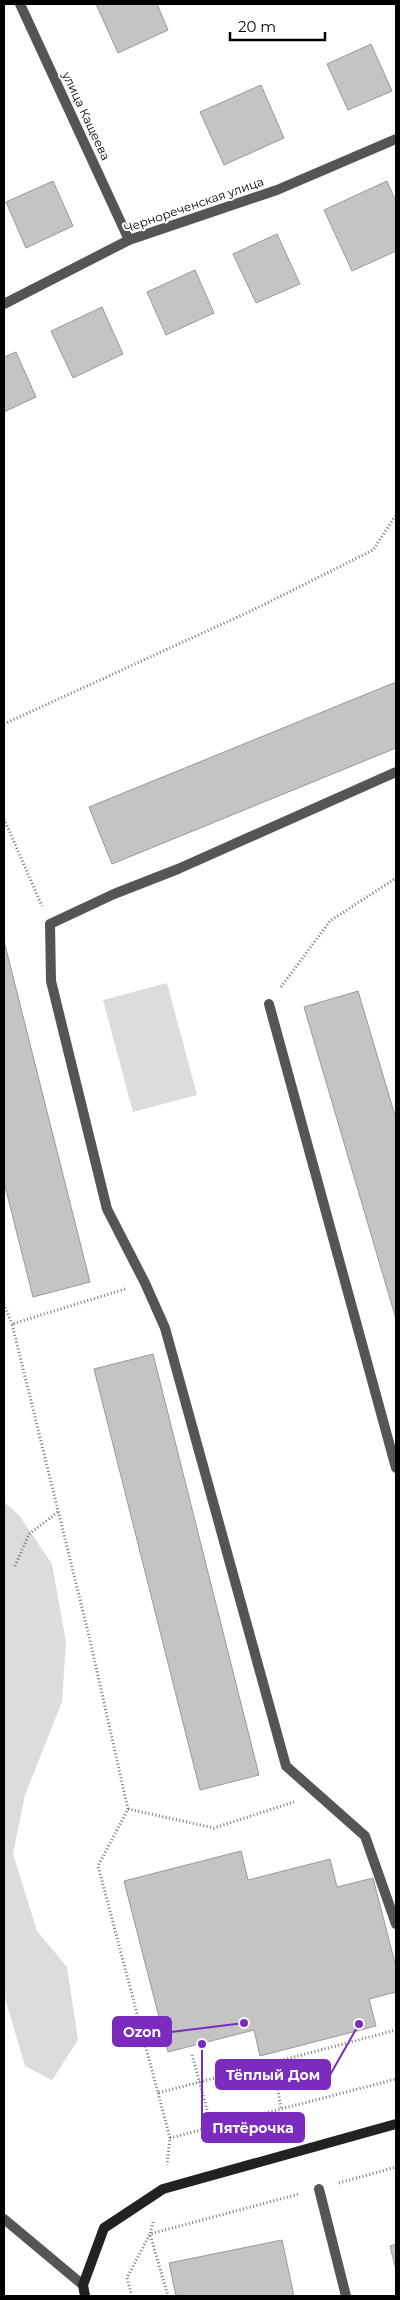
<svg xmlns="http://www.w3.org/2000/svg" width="400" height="2300" viewBox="0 0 400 2300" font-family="Montserrat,sans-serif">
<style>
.green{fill:#dcdcdc}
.building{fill:#c4c4c4;stroke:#999}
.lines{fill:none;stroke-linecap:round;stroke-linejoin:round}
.path{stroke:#777;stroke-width:3;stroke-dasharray:1 2.5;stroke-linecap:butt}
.lane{stroke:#555;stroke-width:10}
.street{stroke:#555;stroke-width:10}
.secondary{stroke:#222;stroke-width:10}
.labels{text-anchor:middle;stroke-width:4;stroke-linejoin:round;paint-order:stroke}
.street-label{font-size:12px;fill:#000;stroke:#fff}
.leader{fill:none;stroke:#7b2cbf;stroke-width:2}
.callout-dot{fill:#7b2cbf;stroke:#fff;stroke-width:2}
.callout{fill:#7b2cbf;stroke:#7b2cbf;stroke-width:2}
.callout-label{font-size:14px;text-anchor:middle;font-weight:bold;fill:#fff}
</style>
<rect width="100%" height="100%" fill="#fff"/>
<g class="green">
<polygon points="167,983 197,1095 133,1112 103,1000"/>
<polygon points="4,1502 19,1515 52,1564 66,1642 62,1702 25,1795 13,1854 37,1931 67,1967 78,2040 52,2080 25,2066 4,1995"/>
</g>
<g class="building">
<polygon points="96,4 157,4 168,30 118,53"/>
<polygon points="371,44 392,91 348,110 327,64"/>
<polygon points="261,85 284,138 224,165 200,112"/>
<polygon points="53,181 73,226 26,248 6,202"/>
<polygon points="387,181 396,202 396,251 352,271 324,210"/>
<polygon points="277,234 300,284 256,303 233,254"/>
<polygon points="195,270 214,313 166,335 147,292"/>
<polygon points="102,307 123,354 73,378 51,331"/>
<polygon points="16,352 36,397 4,412 4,357"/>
<polygon points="396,682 396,748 112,864 89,807"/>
<polygon points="4,941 90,1282 33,1297 4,1182"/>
<polygon points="358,991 396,1119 396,1319 304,1007"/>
<polygon points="153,1354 259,1775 200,1790 94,1369"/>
<polygon points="241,1851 248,1880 330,1859 337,1887 373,1878 396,1967 396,1992 369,1999 376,2026 260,2056 254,2030 168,2052 124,1881"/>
<polygon points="282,2240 294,2296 176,2296 169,2263"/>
<polygon points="396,2244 396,2270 390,2246"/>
</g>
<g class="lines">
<g class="path">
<polyline points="4,724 255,609 373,550 396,515"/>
<polyline points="4,819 42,906"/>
<polyline points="281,987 330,921 396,878"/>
<polyline points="125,1289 12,1324 89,1636 128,1809 98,1866 158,2093 396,2030"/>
<polyline points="4,1304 12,1324"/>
<polyline points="15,1566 29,1534 58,1512"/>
<polyline points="128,1809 214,1828 294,1802"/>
<polyline points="192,2055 212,2128"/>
<polyline points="273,2062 281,2108"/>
<polyline points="158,2093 170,2138 167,2165"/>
<polyline points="170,2138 396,2079"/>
<polyline points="339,2183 396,2167"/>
<polyline points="153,2222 150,2234 168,2296"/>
<polyline points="132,2296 127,2278 150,2234 299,2194"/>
</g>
<g class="lane">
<polyline points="396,772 178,869 114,894 50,924 51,981 107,1209 145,1283 165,1328 286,1766 365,1836 396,1924"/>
<polyline points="269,1004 396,1468"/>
<polyline points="319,2189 346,2296"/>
<polyline points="4,2219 83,2285"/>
</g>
<g class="street">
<polyline points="20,4 129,240"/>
<polyline points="4,304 129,240 277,190 396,139"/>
</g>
<polyline class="secondary" points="85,2296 83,2285 104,2228 163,2189 396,2124"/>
</g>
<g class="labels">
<g class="street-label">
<text transform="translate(86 116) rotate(65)" y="4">улица Кащеева</text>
<text transform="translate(194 205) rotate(-19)" y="4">Чернореченская улица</text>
</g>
</g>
<path class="leader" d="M244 2023L171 2032M359 2024L330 2075M202 2044L202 2128"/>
<g class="callout-dot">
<circle cx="244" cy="2023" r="5"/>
<circle cx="359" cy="2024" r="5"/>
<circle cx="202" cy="2044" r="5"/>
</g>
<g class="callout">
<rect x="113" y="2017" width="58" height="29" rx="5"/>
<rect x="216" y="2060" width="114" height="29" rx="5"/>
<rect x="202" y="2113" width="102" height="29" rx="5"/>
</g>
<g class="callout-label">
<text x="142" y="2037">Ozon</text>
<text x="273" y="2080">Тёплый Дом</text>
<text x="253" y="2133">Пятёрочка</text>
</g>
<rect width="400" height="2300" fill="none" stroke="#000000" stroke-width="10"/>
<path d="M230 32v8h95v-8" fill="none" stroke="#000000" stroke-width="2.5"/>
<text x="238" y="32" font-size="15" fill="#000000" stroke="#ffffff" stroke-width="4" paint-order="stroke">20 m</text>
</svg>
